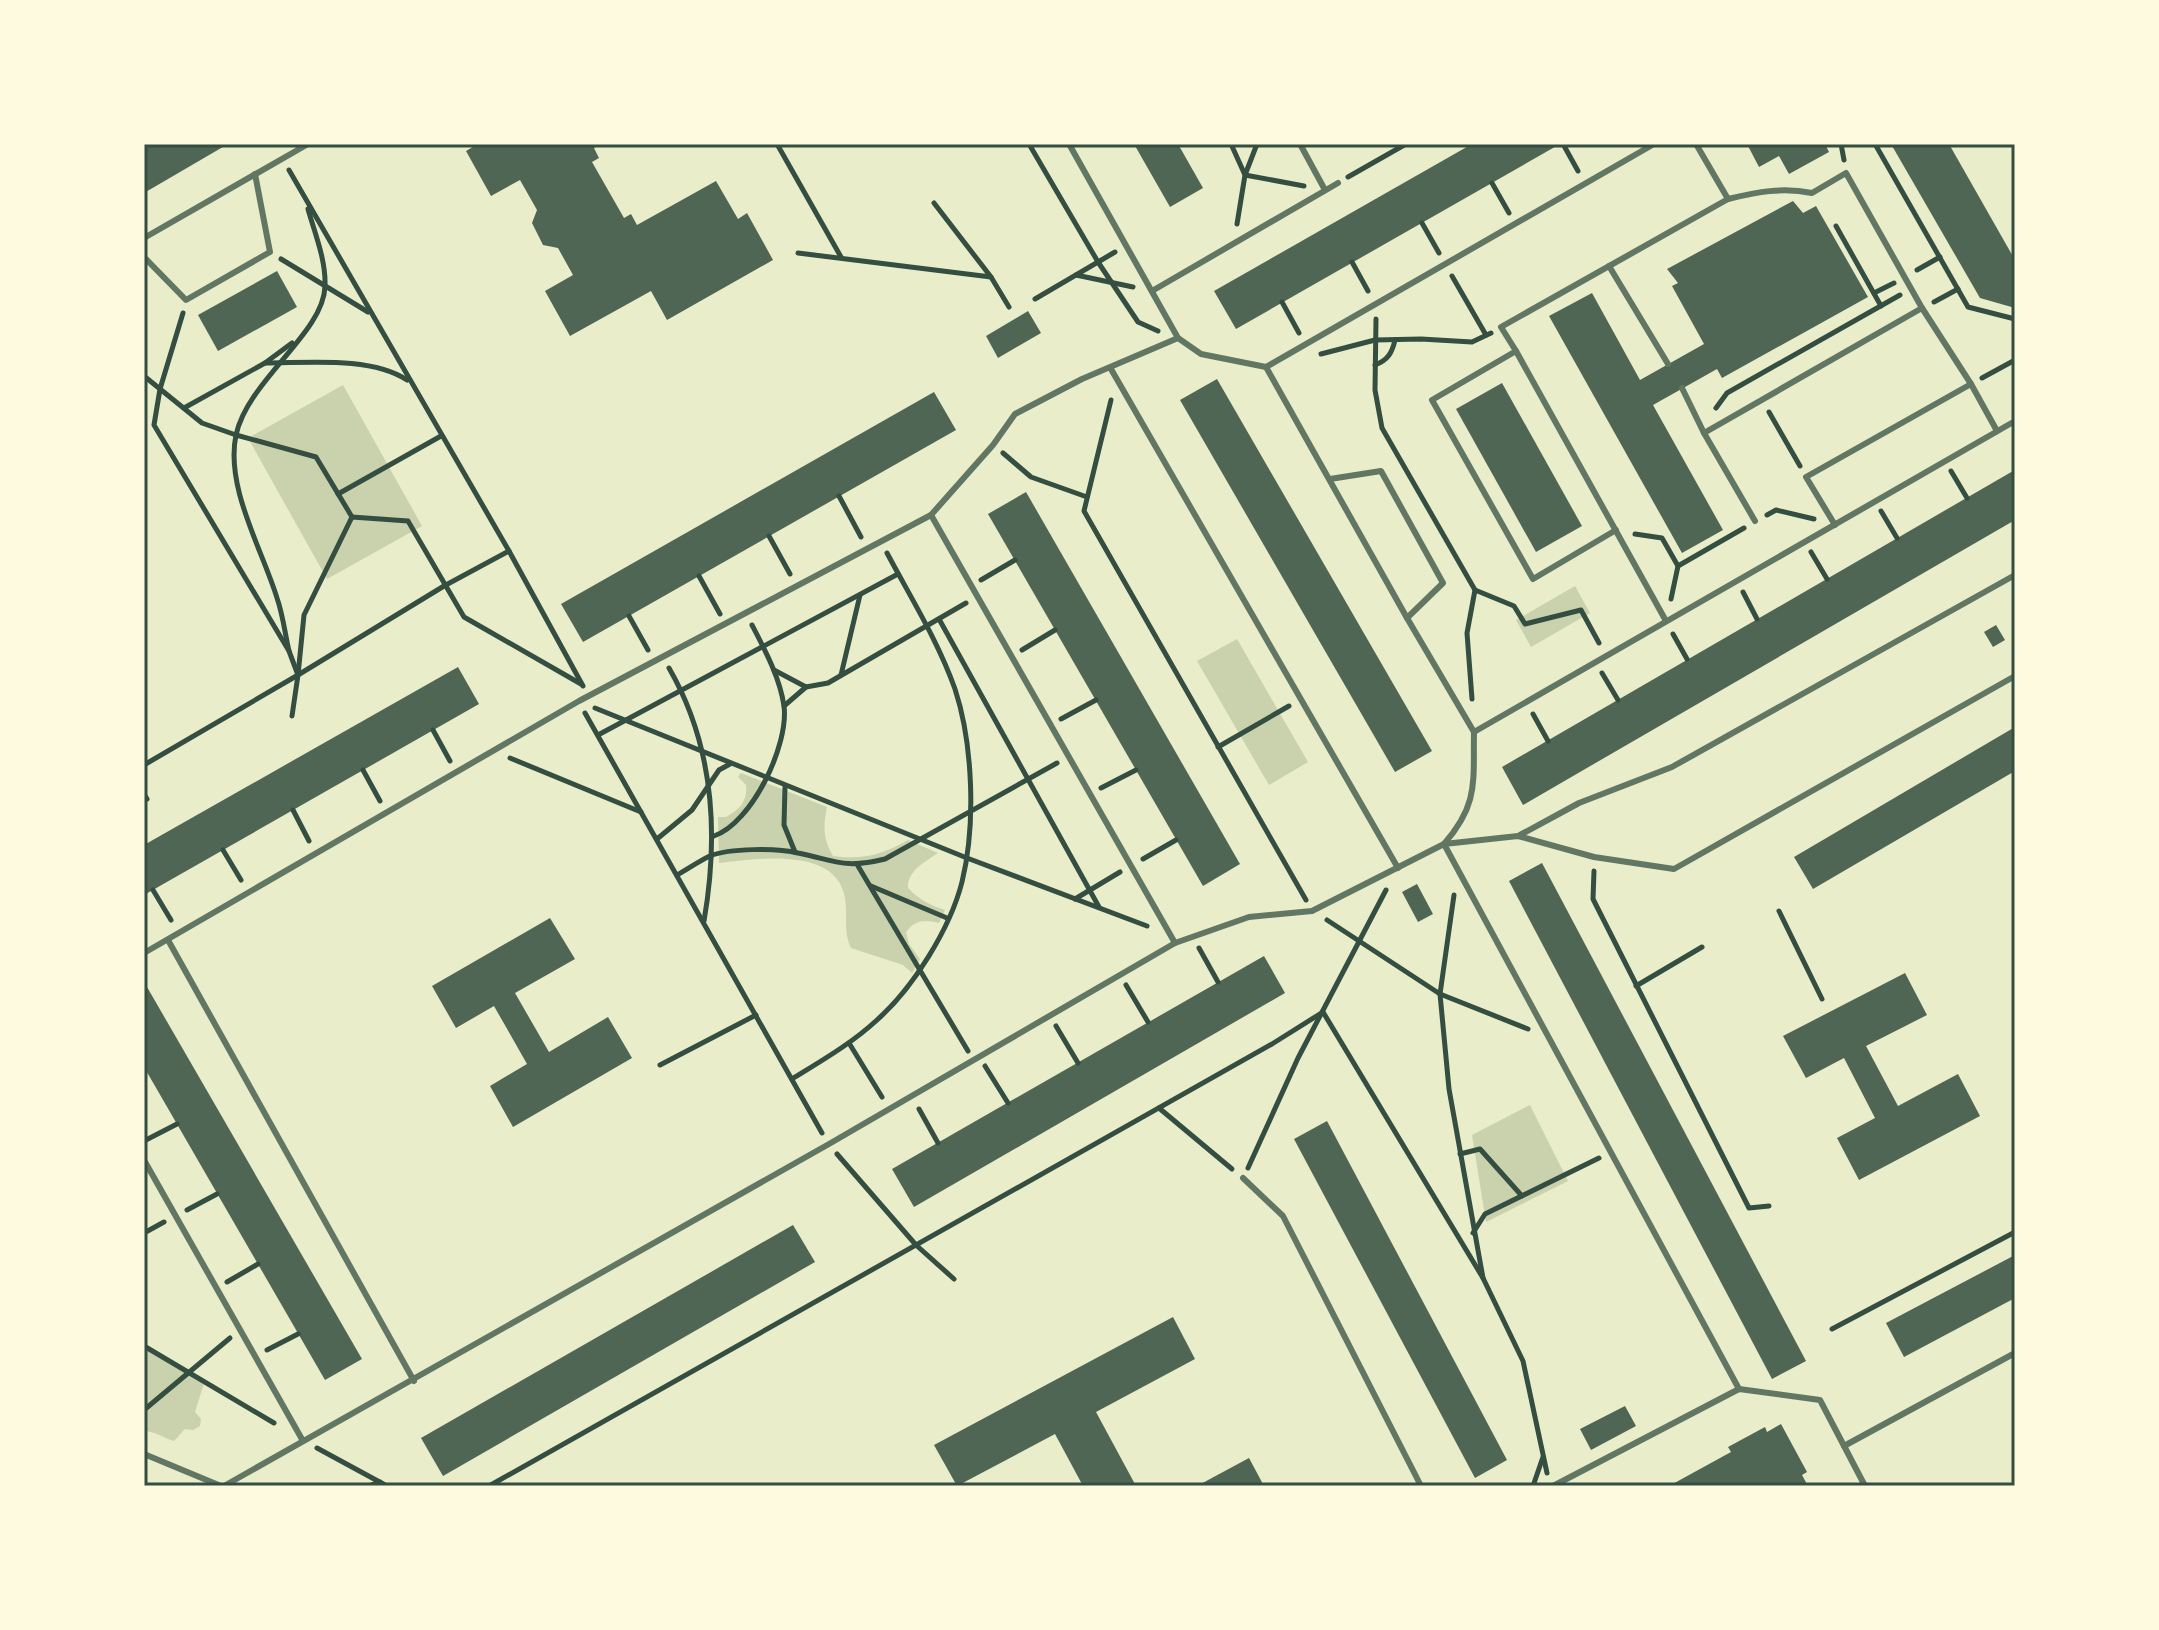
<svg xmlns="http://www.w3.org/2000/svg" width="2159" height="1630" viewBox="0 0 2159 1630" font-family="'Work Sans',sans-serif">
<style>
.green{fill:#cad2ad}
.building{fill:#4f6655}
.lines{fill:none;stroke-linecap:round;stroke-linejoin:round}
.path{stroke:#344e41;stroke-width:5}
.service{stroke:#617663;stroke-width:6}
.neatline{fill:none;stroke:#344e41;stroke-width:3}
</style>
<rect width="100%" height="100%" fill="#e9edc9"/>
<g class="green">
<polygon points="343,385 422,526 327,579 248,438"/>
<polygon points="1575,586 1590,613 1531,647 1516,620"/>
<polygon points="1237,639 1308,762 1269,785 1197,661"/>
<path d="M741,773l86,34c-4,19 -4,32 6,49 29,4 49,-1 75,-16l30,13c-13,9 -31,18 -30,35 11,11 21,17 37,22l-6,13c-15,-4 -24,-3 -33,9l3,12 11,15 -8,14 -9,-8 -52,-17c-8,-17 -3,-32 -6,-50 -9,-52 -88,-39 -126,-35l-1,-46h8c13,-7 22,-16 20,-32l-8,-8z"/>
<polygon points="1530,1105 1568,1181 1486,1222 1472,1135"/>
<path d="M144,1346l61,34 -10,32 6,7 -1,7 -7,4 -8,-1 -11,12c-11,-3 -17,-9 -30,-10z"/>
</g>
<g class="building">
<polygon points="153,144 228,144 144,193 144,149"/>
<polygon points="478,144 600,144 594,148 599,158 592,162 624,218 631,214 637,225 716,181 738,219 747,213 773,260 667,320 651,291 570,336 545,291 573,275 558,248 543,245 532,223 537,210 520,180 491,196 466,151"/>
<polygon points="1134,144 1178,144 1203,188 1170,207"/>
<polygon points="1472,144 1560,144 1236,329 1214,291"/>
<polygon points="1747,144 1825,144 1829,152 1789,174 1779,156 1759,167"/>
<polygon points="1891,144 1949,144 2015,260 2015,308 1980,298"/>
<polygon points="1793,201 1803,213 1816,206 1868,297 1722,378 1717,369 1653,405 1723,530 1682,553 1549,316 1592,293 1640,380 1704,344 1672,286 1678,283 1667,269"/>
<polygon points="277,271 297,307 218,351 198,315"/>
<polygon points="1028,311 1041,333 998,358 986,336"/>
<polygon points="1217,379 1432,751 1395,772 1180,400"/>
<polygon points="1502,383 1582,526 1536,552 1456,409"/>
<polygon points="934,392 956,430 583,642 561,604"/>
<polygon points="2013,471 2015,475 2015,520 1523,805 1502,767"/>
<polygon points="1026,492 1240,864 1203,886 988,514"/>
<polygon points="1996,625 2005,640 1993,647 1984,632"/>
<polygon points="458,667 479,704 144,895 144,845"/>
<polygon points="2015,727 2015,771 1813,889 1794,857"/>
<polygon points="1542,863 1806,1361 1772,1379 1509,881"/>
<polygon points="1417,884 1433,914 1418,922 1402,892"/>
<polygon points="550,918 575,959 515,993 549,1052 608,1017 632,1058 513,1127 490,1086 527,1064 494,1006 456,1028 432,986"/>
<polygon points="1264,956 1285,993 914,1207 892,1169"/>
<polygon points="1905,973 1927,1015 1866,1046 1898,1106 1958,1074 1980,1116 1859,1180 1837,1138 1875,1118 1844,1058 1806,1078 1783,1036"/>
<polygon points="147,987 362,1359 325,1380 144,1067 144,989"/>
<polygon points="1327,1121 1507,1460 1475,1478 1294,1139"/>
<polygon points="793,1225 815,1262 443,1476 421,1438"/>
<polygon points="2015,1255 2015,1298 1904,1357 1886,1323"/>
<polygon points="1173,1317 1195,1359 1096,1412 1136,1486 1083,1486 1055,1434 957,1486 934,1445"/>
<polygon points="1625,1406 1636,1426 1591,1450 1580,1429"/>
<polygon points="1781,1424 1807,1472 1802,1475 1808,1486 1669,1486 1731,1452 1728,1447 1765,1427 1767,1432"/>
<polygon points="1249,1458 1264,1486 1197,1486"/>
</g>
<g class="lines">
<g class="path">
<polyline points="777,144 841,257"/>
<polyline points="1029,144 1098,262 1138,322 1158,331"/>
<polyline points="1231,144 1245,175 1304,186"/>
<polyline points="1563,144 1578,171"/>
<polyline points="1841,144 1844,160"/>
<polyline points="1875,144 1968,307 2015,319"/>
<polyline points="289,170 509,551 583,686"/>
<polyline points="1348,177 1406,144"/>
<polyline points="1492,183 1509,213"/>
<polyline points="934,203 991,277 1009,307"/>
<polyline points="1422,223 1439,253"/>
<polyline points="1237,224 1245,175 1257,144"/>
<polyline points="1836,226 1881,306"/>
<polyline points="798,253 991,277"/>
<polyline points="281,259 368,312"/>
<polyline points="1352,262 1368,291"/>
<polyline points="1917,270 1940,257"/>
<polyline points="1076,275 1133,287"/>
<polyline points="1452,276 1486,335"/>
<polyline points="1874,293 1894,283"/>
<polyline points="1035,299 1115,252"/>
<polyline points="1282,302 1299,333"/>
<polyline points="1934,302 1958,289"/>
<polyline points="183,313 160,389 154,425 289,651 298,675 292,716"/>
<polyline points="1376,319 1375,390 1382,428 1475,590 1467,633 1472,699"/>
<polyline points="1321,354 1375,340 1421,339 1472,342 1491,333"/>
<path d="M265,363c42,0 106,-7 142,17"/>
<path d="M1375,365c13,-5 17,-12 20,-25"/>
<polyline points="144,376 202,423 236,435 316,457 352,517"/>
<polyline points="1982,378 2015,360"/>
<polyline points="1111,400 1084,511 1306,900"/>
<polyline points="184,408 265,363 292,343"/>
<polyline points="1716,408 1727,393 1900,295"/>
<polyline points="1769,412 1800,466"/>
<polyline points="1003,453 1031,477 1087,497"/>
<polyline points="1951,471 1967,498"/>
<polyline points="338,494 441,436"/>
<polyline points="839,496 861,537"/>
<polyline points="1881,511 1897,538"/>
<polyline points="1767,515 1776,510 1814,519"/>
<polyline points="1635,534 1662,538 1678,566"/>
<polyline points="769,536 790,574"/>
<polyline points="1811,552 1827,579"/>
<polyline points="699,576 720,614"/>
<polyline points="981,580 1015,560"/>
<polyline points="1475,590 1514,606 1525,624 1581,610 1599,643"/>
<polyline points="1743,592 1757,619"/>
<polyline points="1671,599 1678,566 1744,528"/>
<polyline points="629,616 648,650"/>
<polyline points="939,619 1099,907"/>
<polyline points="1673,634 1687,659"/>
<polyline points="1022,650 1055,630"/>
<path d="M289,651c-4,-17 -6,-36 -12,-53 -15,-49 -52,-111 -41,-163 12,-55 88,-102 89,-149 1,-26 -10,-52 -17,-77"/>
<path d="M669,668c45,78 50,166 35,253"/>
<polyline points="774,670 806,687 828,683 966,603"/>
<polyline points="1602,673 1618,700"/>
<polyline points="298,675 304,615 352,517 408,521 464,617 581,684"/>
<polyline points="841,675 860,595"/>
<polyline points="784,706 806,687"/>
<polyline points="595,708 967,858 1147,926"/>
<polyline points="585,713 822,1133"/>
<polyline points="1533,714 1548,741"/>
<polyline points="1061,719 1096,700"/>
<polyline points="433,730 450,761"/>
<polyline points="598,735 898,574"/>
<polyline points="1218,747 1289,706"/>
<polyline points="510,758 641,812"/>
<polyline points="144,765 298,675 444,586 509,551"/>
<polyline points="363,770 380,801"/>
<polyline points="785,787 784,825 795,852"/>
<polyline points="1101,788 1136,770"/>
<polyline points="144,794 147,799"/>
<polyline points="293,810 309,841"/>
<path d="M714,836c38,-13 75,-91 70,-130 -4,-28 -19,-56 -32,-81"/>
<polyline points="657,839 692,810 719,770 730,764"/>
<polyline points="223,850 241,880"/>
<polyline points="1143,859 1176,840"/>
<polyline points="858,866 968,1051"/>
<polyline points="1594,871 1593,899 1749,1208 1769,1206"/>
<path d="M677,875c11,-6 22,-14 33,-19 19,-8 68,-8 88,-3 39,8 46,16 87,6l172,-96"/>
<polyline points="871,886 947,918"/>
<polyline points="153,890 171,920"/>
<polyline points="1454,895 1440,994 1449,1089 1483,1278 1523,1361 1547,1473"/>
<polyline points="1075,899 1120,872"/>
<polyline points="1779,911 1822,999"/>
<polyline points="1327,920 1440,994 1528,1029"/>
<polyline points="1199,948 1218,982"/>
<polyline points="1126,985 1148,1022"/>
<polyline points="1636,986 1702,947"/>
<polyline points="1056,1026 1078,1063"/>
<polyline points="849,1043 882,1097"/>
<polyline points="660,1065 756,1015"/>
<polyline points="985,1066 1008,1103"/>
<path d="M792,1079c29,-18 59,-35 85,-59 36,-32 73,-91 85,-138 14,-57 11,-138 -7,-193 -17,-48 -44,-91 -68,-136"/>
<polyline points="1159,1108 1232,1169"/>
<polyline points="919,1109 938,1143"/>
<polyline points="144,1141 177,1124"/>
<polyline points="837,1154 916,1245 954,1279"/>
<polyline points="1460,1154 1480,1149 1522,1196"/>
<polyline points="1248,1168 1298,1058 1386,890"/>
<polyline points="187,1210 217,1194"/>
<polyline points="144,1233 164,1222"/>
<polyline points="1473,1233 1485,1214 1599,1158"/>
<polyline points="227,1282 258,1264"/>
<polyline points="1832,1329 2015,1232"/>
<polyline points="144,1346 274,1423"/>
<polyline points="267,1350 298,1334"/>
<polyline points="144,1410 230,1338"/>
<polyline points="317,1448 387,1486"/>
<polyline points="368,1486 380,1482"/>
<polyline points="489,1486 1272,1044 1323,1012 1483,1278"/>
<polyline points="1533,1486 1543,1457"/>
</g>
<g class="service">
<polyline points="1069,144 1178,338 1201,354 1266,367 1654,144"/>
<polyline points="1300,144 1325,190"/>
<polyline points="1696,144 1728,199"/>
<polyline points="144,238 308,144"/>
<polyline points="144,257 186,300 270,252 255,174"/>
<polyline points="1609,266 1668,364"/>
<polyline points="1152,291 1338,183"/>
<polyline points="1516,351 1666,621"/>
<polyline points="1266,367 1407,618 1474,732 2015,421"/>
<polyline points="1111,369 1398,868"/>
<polyline points="1682,388 1704,433 1755,521"/>
<polyline points="1704,433 1922,308"/>
<polyline points="1330,479 1381,471 1443,583 1407,618"/>
<polyline points="931,515 1175,943"/>
<polyline points="1835,525 1806,477 1971,384"/>
<path d="M1616,530l-83,49 -101,-179 84,-49 -15,-24 227,-128c29,-7 54,-12 84,-6l34,-20 76,135 49,76 26,47"/>
<path d="M1474,732c-1,50 5,72 -30,112l295,545"/>
<polyline points="1520,835 1579,803 1672,767 2015,575"/>
<polyline points="168,940 414,1381"/>
<polyline points="144,953 579,701 931,515 993,445 1015,414 1082,379 1178,338"/>
<polyline points="144,1160 303,1441"/>
<polyline points="1243,1178 1283,1216 1421,1486"/>
<polyline points="1844,1446 2015,1353"/>
<polyline points="144,1454 221,1486"/>
<polyline points="224,1486 829,1144 1175,943 1249,917 1312,911 1444,844 1518,836 1594,857 1674,869 2015,676"/>
<polyline points="1553,1486 1739,1389 1820,1400 1865,1486"/>
</g>
</g>
<rect width="2159" height="1630" fill="none" stroke="#fefae0" stroke-width="292"/>
<rect x="146" y="146" width="1867" height="1338" class="neatline"/>
</svg>
